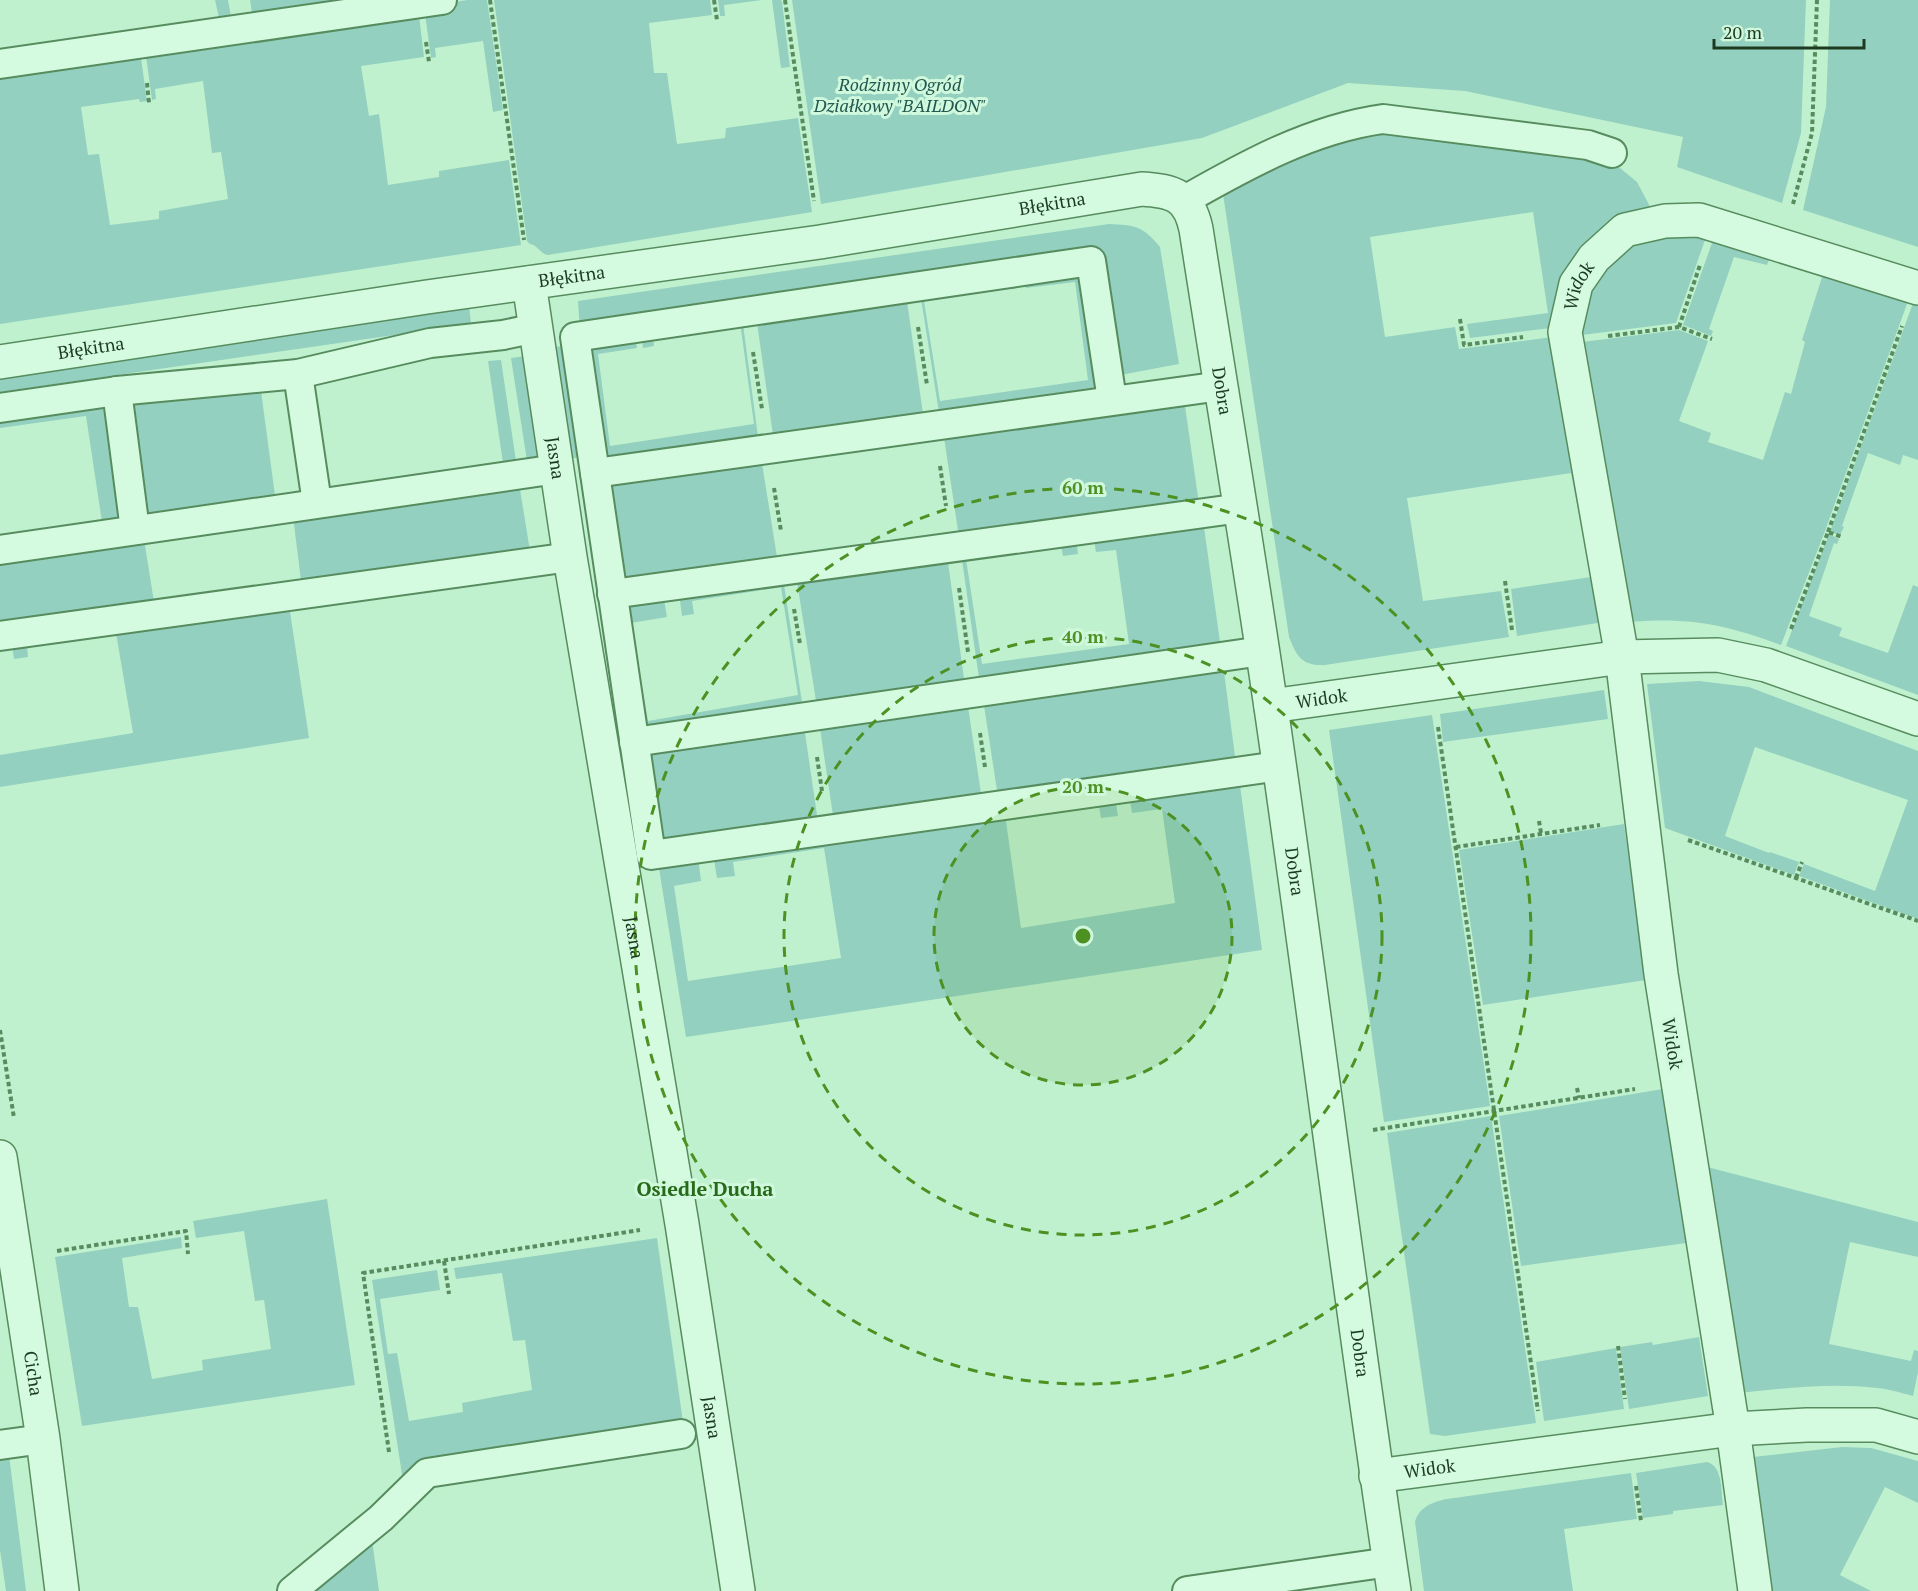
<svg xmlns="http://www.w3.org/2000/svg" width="1918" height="1591" viewBox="0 0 1918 1591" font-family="'PT Serif',serif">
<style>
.green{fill:#93d0bf}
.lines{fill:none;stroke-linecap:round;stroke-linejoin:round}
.lane-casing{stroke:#578c5e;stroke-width:32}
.street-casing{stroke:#578c5e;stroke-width:36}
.path{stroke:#578c5e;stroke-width:4;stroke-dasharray:4.5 3;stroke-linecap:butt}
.lane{stroke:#d4fbe0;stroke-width:28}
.street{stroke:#d4fbe0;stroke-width:33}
.ring{fill:none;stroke:#4c9122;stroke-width:3;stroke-dasharray:10 8}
.labels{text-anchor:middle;stroke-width:6;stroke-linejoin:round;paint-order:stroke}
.park-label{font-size:18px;font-style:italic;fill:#215850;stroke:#d0f8dd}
.street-label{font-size:18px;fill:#1c3a1f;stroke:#d0f8dd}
.neighbourhood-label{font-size:20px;font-weight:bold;fill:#276a18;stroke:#d0f8dd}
.centre{fill:#4c9122;stroke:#d0f8dd;stroke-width:3}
.ring-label{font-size:18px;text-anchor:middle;font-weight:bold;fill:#4c9122;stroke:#d0f8dd;stroke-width:6;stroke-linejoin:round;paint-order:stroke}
</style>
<rect width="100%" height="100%" fill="#c0f1cf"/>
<g class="green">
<polygon points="215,0 228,0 231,16 219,18"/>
<polygon points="250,0 395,0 252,13"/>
<polygon points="468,0 487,0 503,110 493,112 483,41 435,48 436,57 431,58 424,6"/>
<path d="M494,0h216l2,15 -63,8 5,50h13l10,71 48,-6 1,-10 72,-10 14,94 -264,43c-8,-1 -10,-10 -18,-11l-3,-3z"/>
<polygon points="718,0 762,0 724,5 725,16 720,16"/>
<polygon points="772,0 781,0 782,2 790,67 781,68"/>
<polygon points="792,0 1806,0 1801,133 1782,203 1677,167 1683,137 1465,91 1348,83 1202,138 821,204"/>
<polygon points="1830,0 1918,0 1918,247 1803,210 1826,107"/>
<polygon points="418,7 424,57 361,66 369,116 379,114 388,185 439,177 439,171 509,160 521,245 0,324 0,77 141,58 147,101 140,102 139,99 81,107 88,155 99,154 110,225 159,219 159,211 228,199 221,152 212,153 203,81 155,89 156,99 152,100 146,56"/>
<path d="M1365,128l244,31 28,23 19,36 -34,8 -63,101 -89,11 -3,-14 81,-11 -15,-101 -163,25 15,100 70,-10 4,22 101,-13 50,285 -93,15 -6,-47 80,-12 -20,-104 -164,25 16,103 78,-10 8,46 -184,28c-23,1 -28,-8 -36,-28l-67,-450z"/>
<path d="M1109,224c26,1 34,2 51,23l19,117 -64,12 -19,-119 -516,75 -2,-31z"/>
<polygon points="1664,236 1698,236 1706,237 1676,323 1582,335 1580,327 1589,288 1628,245"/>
<polygon points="1713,240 1770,257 1767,265 1734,257 1709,329 1713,331 1711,336 1683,325"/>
<polygon points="1083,269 1102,396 940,419 920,292 1014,279 1015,289 1010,289 1009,282 923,295 940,401 1088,380 1075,282 1026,288 1025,277"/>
<path d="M1823,274l85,27 -83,230 -44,114c-33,-12 -67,-23 -103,-24 -17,-1 -35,0 -51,1l-45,-280 97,-12 29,11 -29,80 32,12 -3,9 55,18 22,-68 6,2 14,-52 -3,-2z"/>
<polygon points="906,294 924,421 774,442 756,316"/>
<polygon points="1913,303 1918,304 1918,460 1903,455 1900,465 1868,453 1842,526 1844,527 1840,535 1830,532"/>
<polygon points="469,305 471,324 0,392 0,373"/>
<polygon points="742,317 759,444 597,468 579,340 634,332 637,348 598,354 610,446 754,424 740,322 653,336 654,346 643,348 641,331"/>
<polygon points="571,345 586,456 564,460 547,348"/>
<polygon points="525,356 540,458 527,461 511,358"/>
<polygon points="501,360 516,461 503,463 488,361"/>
<polygon points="259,376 276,503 142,521 126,396"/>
<polygon points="109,398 128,525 102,522 86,416 0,428 0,414"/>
<polygon points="1184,399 1199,504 959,537 943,431"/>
<polygon points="761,457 778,563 618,586 602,480"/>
<polygon points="519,483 530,551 301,581 293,516"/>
<polygon points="1203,520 1221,649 980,685 961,553 1076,537 1078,554 1063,556 1061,546 966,559 982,664 1129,644 1116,550 1096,552 1093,534"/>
<polygon points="1829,534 1839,539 1837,544 1834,543 1809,616 1842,628 1839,636 1888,653 1913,585 1918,587 1918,695 1786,646"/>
<polygon points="144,539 154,602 0,625 0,559"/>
<polygon points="947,555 965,686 817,707 796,576"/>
<polygon points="783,578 803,709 641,735 621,601 663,594 667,617 631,623 648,721 798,695 781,587 692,601 694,614 682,616 679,593"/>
<polygon points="289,605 309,738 0,787 0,755 133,733 116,633 27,646 28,657 14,659 12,645"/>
<polygon points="1223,664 1236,764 998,797 983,699"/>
<polygon points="1699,681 1749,687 1918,751 1918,919 1799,876 1804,864 1875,891 1908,800 1755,747 1725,836 1769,853 1770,852 1799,862 1794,875 1665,828 1647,684"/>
<polygon points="1604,690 1608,719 1443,742 1440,714"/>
<polygon points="967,700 982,800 834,822 819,722"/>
<polygon points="1432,715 1490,1106 1384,1122 1329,730"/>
<polygon points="804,726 818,822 655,847 642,749"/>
<polygon points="1239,778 1262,950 686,1037 658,862 698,856 701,881 674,886 688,981 841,958 824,848 733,862 735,876 717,878 713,853 1115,797 1118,816 1101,818 1099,807 1006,821 1021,928 1175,903 1162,809 1132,813 1129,794"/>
<polygon points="1624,824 1646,980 1483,1005 1459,850"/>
<polygon points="1663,1089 1686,1243 1521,1266 1499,1116"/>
<polygon points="1491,1116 1536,1423 1445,1436 1430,1434 1387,1133"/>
<path d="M1696,1164l222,58v35l-68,-15 -21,102 82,17 3,-11 4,1v21l-5,24c-11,-3 -24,-7 -36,-8 -49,-6 -98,1 -147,6z"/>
<polygon points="327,1199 355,1385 82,1426 55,1257 181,1237 182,1248 122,1258 129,1307 138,1307 152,1379 203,1370 202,1360 271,1349 264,1300 255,1301 244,1231 196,1238 193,1221"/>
<polygon points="657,1238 683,1422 403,1481 372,1280 437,1270 440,1290 380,1299 388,1354 397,1353 409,1421 463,1412 462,1403 532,1390 525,1340 513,1341 502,1273 456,1279 454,1268"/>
<polygon points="1699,1337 1708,1396 1629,1409 1620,1347 1652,1342 1653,1345"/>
<polygon points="1616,1348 1624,1409 1544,1421 1536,1362"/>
<polygon points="1842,1447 1871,1448 1918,1461 1918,1503 1885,1487 1840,1575 1871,1591 1762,1591 1744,1458"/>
<polygon points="9,1455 26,1591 6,1591 0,1550 0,1456"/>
<path d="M1707,1462c16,4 14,29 16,43l-50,6v3l-30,4 -7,-45z"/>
<path d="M1631,1473l6,46 -73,10 9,62h-149l-9,-69c4,-15 17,-20 32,-23z"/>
<polygon points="372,1540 379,1591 308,1591"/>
</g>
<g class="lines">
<defs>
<g id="lane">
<polyline points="0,64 442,0"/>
<path d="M1183,201c63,-36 128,-72 200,-82l205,26 24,8"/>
<polyline points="298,374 317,503"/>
<polyline points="117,391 135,530"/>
<polyline points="1112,400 1091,261 575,337 651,855 1279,766"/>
<polyline points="0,408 117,391 298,374 430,343 503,335 536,328"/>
<polyline points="595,473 1221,386"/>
<polyline points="0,550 557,469"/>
<polyline points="612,594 1241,508"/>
<polyline points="0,636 570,557"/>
<polyline points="634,742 1262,651"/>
<polyline points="0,1445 43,1439"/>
<polyline points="292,1591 381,1518 427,1473 681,1434"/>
<polyline points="1187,1591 1390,1562"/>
</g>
<g id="street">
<path id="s1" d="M529,283l41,274 112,667 56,367"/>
<path id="s2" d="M0,362l427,-65 393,-55 322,-53c32,2 47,7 54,40 26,168 55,337 79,506 41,285 76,571 119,856"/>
<path id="s3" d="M1271,706l351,-49 96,-2 48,10 152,54"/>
<path id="s4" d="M0,1157l43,282 19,152"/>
<path id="s5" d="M1376,1476l357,-47 74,-4h69l42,12"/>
<path id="s6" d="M1755,1591l-22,-162 -72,-455 -39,-317 -57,-325 11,-48 18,-26 31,-28 40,-9 34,-1 219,68"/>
</g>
</defs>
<use href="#lane" class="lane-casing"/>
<use href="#street" class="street-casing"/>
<g class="path">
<polyline points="490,0 524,240"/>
<polyline points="714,0 717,20"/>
<polyline points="785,0 814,201"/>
<polyline points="426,42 429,62"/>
<polyline points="147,83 149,103"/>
<polyline points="1793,204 1812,133 1817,0"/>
<polyline points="1460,319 1464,345 1523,337"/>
<polyline points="918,327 927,385"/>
<polyline points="1679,327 1700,265"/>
<polyline points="1608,336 1679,327 1712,339"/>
<polyline points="753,352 762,409"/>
<polyline points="940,466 946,506"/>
<polyline points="774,488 781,531"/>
<polyline points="1828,532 1902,326"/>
<polyline points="1505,581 1512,630"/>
<polyline points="959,588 968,652"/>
<polyline points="794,609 800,644"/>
<polyline points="1791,629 1828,532 1842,537"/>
<polyline points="1438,727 1538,1411"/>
<polyline points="980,733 985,767"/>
<polyline points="817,757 822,791"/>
<polyline points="1539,821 1541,833"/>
<polyline points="1688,840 1918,921"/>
<polyline points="1456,847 1600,825"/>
<polyline points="1796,878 1802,862"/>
<polyline points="0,1030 14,1118"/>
<polyline points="1577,1088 1579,1098"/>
<polyline points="1373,1130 1635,1089"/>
<polyline points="57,1251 186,1231 188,1254"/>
<polyline points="444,1261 449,1294"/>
<polyline points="1618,1346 1625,1399"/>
<polyline points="389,1452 363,1273 640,1230"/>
<polyline points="1636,1486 1641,1521"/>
</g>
<use href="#lane" class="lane"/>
<use href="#street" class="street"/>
</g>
<circle cx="1083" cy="936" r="149" fill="#4c9122" fill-opacity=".12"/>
<g class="ring">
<circle cx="1083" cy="936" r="149"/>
<circle cx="1083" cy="936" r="299"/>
<circle cx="1083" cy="936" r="448"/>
</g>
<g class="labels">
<g class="park-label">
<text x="900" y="91">Rodzinny Ogród<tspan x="900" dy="21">Działkowy "BAILDON"</tspan></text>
</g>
<g class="street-label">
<text dy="6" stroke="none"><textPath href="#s2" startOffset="1064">Błękitna</textPath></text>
<text dy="6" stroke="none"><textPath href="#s2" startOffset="578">Błękitna</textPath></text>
<text dy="6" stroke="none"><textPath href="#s6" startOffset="1322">Widok</textPath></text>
<text dy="6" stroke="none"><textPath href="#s2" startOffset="92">Błękitna</textPath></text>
<text dy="6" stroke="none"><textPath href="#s2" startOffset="1394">Dobra</textPath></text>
<text dy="6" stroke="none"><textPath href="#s1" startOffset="177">Jasna</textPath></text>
<text dy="6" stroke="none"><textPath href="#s3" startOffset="51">Widok</textPath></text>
<text dy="6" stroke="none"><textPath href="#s2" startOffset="1880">Dobra</textPath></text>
<text dy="6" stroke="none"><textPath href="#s1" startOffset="663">Jasna</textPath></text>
<text transform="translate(1672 1044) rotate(81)" y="6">Widok</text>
<text dy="6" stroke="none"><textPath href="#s2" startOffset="2366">Dobra</textPath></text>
<text dy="6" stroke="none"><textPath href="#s4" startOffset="219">Cicha</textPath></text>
<text dy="6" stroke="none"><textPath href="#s1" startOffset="1149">Jasna</textPath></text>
<text dy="6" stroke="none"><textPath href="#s5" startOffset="54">Widok</textPath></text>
</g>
<g class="neighbourhood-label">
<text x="705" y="1196">Osiedle Ducha</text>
</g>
</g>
<circle cx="1083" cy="936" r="9" class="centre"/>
<g class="ring-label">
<text x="1083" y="494">60 m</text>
<text x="1083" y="643">40 m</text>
<text x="1083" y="793">20 m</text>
</g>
<path d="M1714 39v9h150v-9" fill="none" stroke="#1c3a1f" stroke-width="3"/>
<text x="1723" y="39" font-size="18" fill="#1c3a1f" stroke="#d0f8dd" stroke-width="4.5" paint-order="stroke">20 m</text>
</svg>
